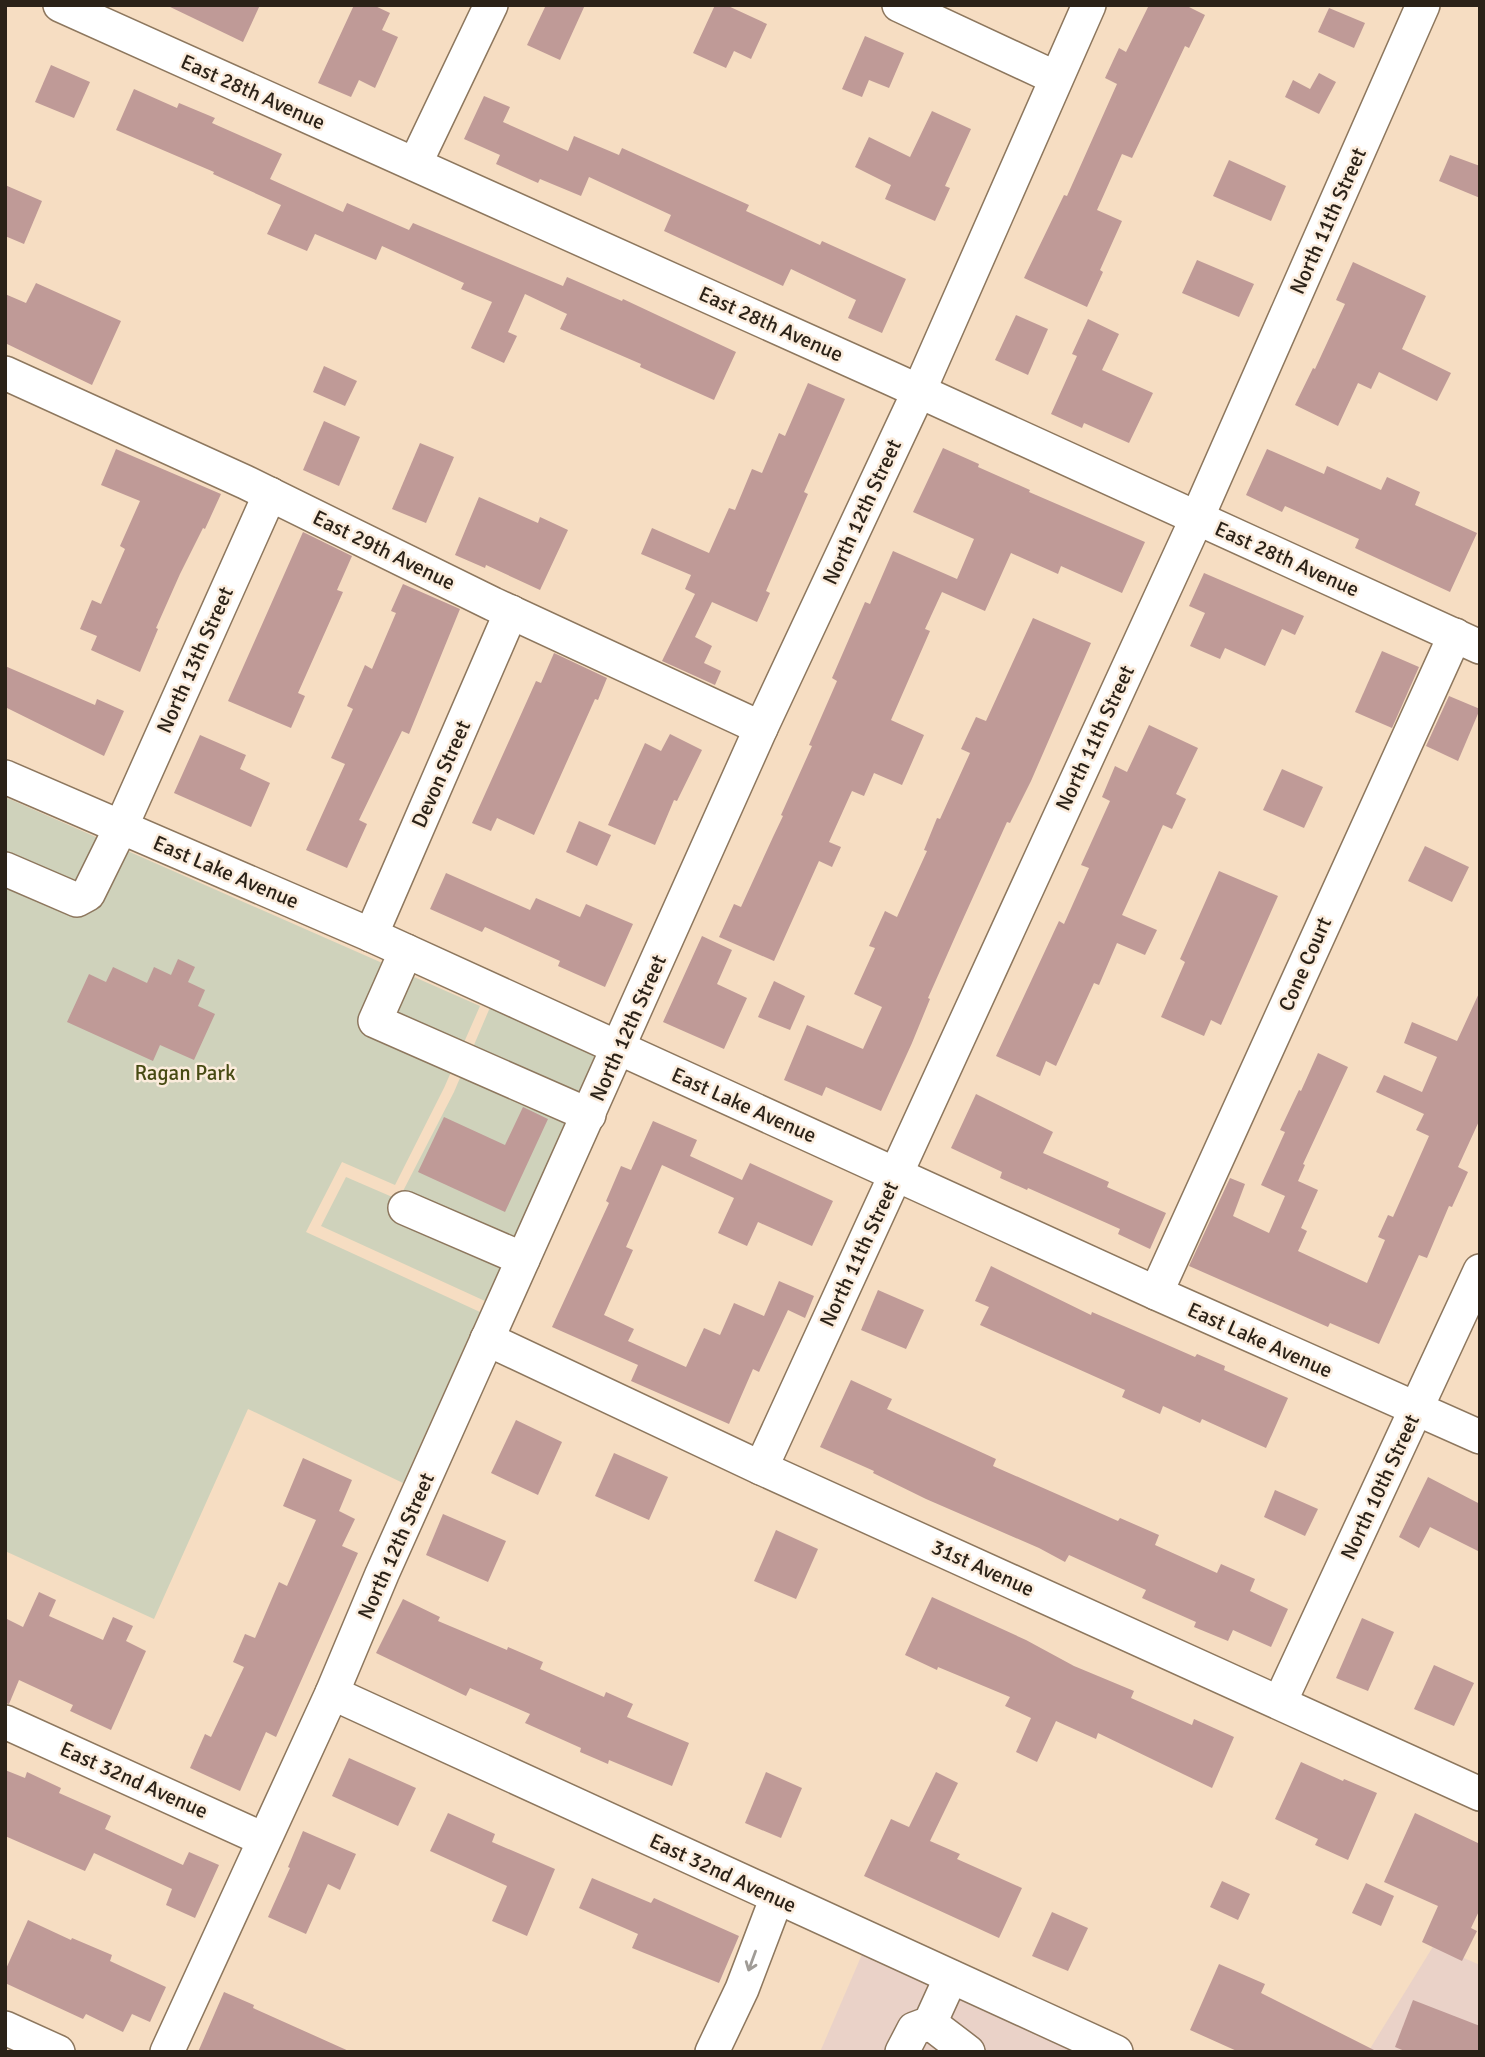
<svg xmlns="http://www.w3.org/2000/svg" width="1485" height="2057" viewBox="0 0 1485 2057" font-family="Signika,sans-serif">
<style>
.commercial{fill:#ead2c8}
.green{fill:#cfd2bb}
.building{fill:#bf9a97}
.lines{fill:none;stroke-linecap:round;stroke-linejoin:round}
.minor-casing{stroke:#8d775e;stroke-width:36}
.minor{stroke:#fff;stroke-width:33}
.oneway{stroke:#a09c97}
.labels{text-anchor:middle;stroke-width:5;stroke-linejoin:round;paint-order:stroke}
.street-label{font-size:21px;fill:#2b2218;stroke:#fbecdc}
.park-label{font-size:21px;fill:#474b13;stroke:#fbecdc}
</style>
<rect width="100%" height="100%" fill="#f6ddc2"/>
<g class="commercial">
<polygon points="1434,1945 1480,1965 1480,2052 1368,2052"/>
<polygon points="863,1952 1082,2052 820,2052"/>
</g>
<g class="green">
<polygon points="5,797 480,1006 444,1088 395,1185 342,1162 306,1232 480,1312 403,1483 248,1409 154,1619 5,1551"/>
<polygon points="491,1005 598,1054 485,1301 321,1226 346,1177 390,1196 396,1196 402,1193 454,1092"/>
</g>
<g class="building">
<polygon points="166,5 260,5 243,42"/>
<polygon points="354,5 373,5 390,13 382,30 398,37 375,88 359,80 351,97 318,83"/>
<polygon points="546,5 585,5 560,60 527,45"/>
<polygon points="715,5 726,5 767,24 751,59 734,51 726,68 693,53"/>
<polygon points="1149,5 1185,5 1205,15 1189,48 1185,46 1132,158 1122,154 1097,210 1122,221 1100,270 1103,272 1087,307 1024,278 1064,195 1067,196 1117,84 1105,78 1119,48 1126,52"/>
<polygon points="1329,8 1365,23 1354,48 1318,32"/>
<polygon points="865,36 904,53 889,88 869,80 862,97 842,89"/>
<polygon points="51,65 90,82 74,118 35,102"/>
<polygon points="1319,73 1336,82 1319,114 1285,97 1293,80 1310,89"/>
<polygon points="134,89 177,108 179,103 215,118 212,123 282,154 270,179 343,212 347,203 409,230 413,223 563,286 567,277 622,301 623,299 736,352 714,400 640,367 641,364 560,329 567,314 525,294 508,332 517,336 504,363 471,348 492,302 461,289 464,283 382,246 376,260 315,234 307,251 267,234 281,205 213,174 214,172 116,130"/>
<polygon points="484,96 510,107 503,122 568,151 574,136 619,155 622,148 749,205 746,211 820,245 822,241 906,279 882,333 848,318 856,300 791,269 783,286 664,231 671,215 589,177 581,196 540,179 538,183 496,164 500,155 464,139"/>
<polygon points="932,111 971,129 945,186 950,188 935,221 885,199 891,185 855,167 869,137 910,157"/>
<polygon points="1450,155 1480,166 1480,198 1439,181"/>
<polygon points="1229,160 1286,186 1271,221 1213,196"/>
<polygon points="5,185 42,201 24,244 5,236"/>
<polygon points="1197,260 1254,284 1239,317 1182,293"/>
<polygon points="1353,262 1426,296 1402,349 1451,373 1437,401 1379,372 1371,389 1358,383 1338,426 1295,405 1313,368 1315,369 1345,304 1336,300"/>
<polygon points="36,283 121,321 92,385 5,343 5,294 26,303"/>
<polygon points="1016,315 1048,329 1028,375 995,360"/>
<polygon points="1088,319 1119,334 1102,370 1153,393 1129,443 1084,423 1082,428 1051,414 1077,356 1072,354"/>
<polygon points="324,366 357,381 345,406 313,392"/>
<polygon points="808,383 845,399 804,492 808,494 766,591 770,593 757,622 712,602 695,637 712,646 704,663 721,671 715,685 662,661 695,594 685,589 691,575 641,554 652,528 709,553 729,508 735,510 752,469 762,473 779,433 785,436"/>
<polygon points="324,421 360,437 339,486 303,470"/>
<polygon points="420,443 454,457 426,523 392,509"/>
<polygon points="943,448 979,464 978,467 1030,490 1029,492 1145,542 1122,593 1061,566 1058,574 1011,553 985,611 942,592 925,629 930,631 891,720 924,735 902,785 874,773 864,796 852,791 829,842 841,847 832,867 819,861 774,961 719,937 734,904 741,907 773,837 783,816 781,815 812,746 809,745 837,681 832,678 865,602 870,604 893,551 957,579 974,539 913,512"/>
<polygon points="116,449 221,494 205,529 203,528 180,574 156,628 158,629 140,672 91,650 97,636 80,629 92,600 101,604 125,549 120,546 140,501 101,485"/>
<polygon points="1267,449 1324,474 1327,466 1381,490 1387,477 1420,492 1415,505 1477,533 1450,592 1355,548 1359,539 1285,506 1282,512 1246,495"/>
<polygon points="479,497 538,523 540,517 568,530 540,590 486,565 485,568 455,555"/>
<polygon points="303,532 352,556 337,590 343,592 298,693 305,696 291,728 228,701"/>
<polygon points="1204,573 1304,616 1295,635 1282,629 1265,666 1225,648 1220,659 1190,646 1205,613 1189,606"/>
<polygon points="403,584 460,609 409,734 402,731 359,820 367,824 347,868 306,850 345,764 331,758 353,709 347,706 365,665 372,669 396,613 391,611"/>
<polygon points="1033,618 1091,643 1031,781 1010,823 1007,822 959,928 928,998 930,999 912,1043 881,1111 826,1087 822,1096 784,1080 807,1025 863,1049 882,1007 854,994 875,948 869,946 885,911 897,917 927,851 924,850 937,818 940,819 970,753 961,749 976,717 986,721"/>
<polygon points="1382,651 1419,667 1392,728 1355,712"/>
<polygon points="554,653 607,678 598,700 595,699 534,835 497,818 491,831 472,823 536,681 541,683"/>
<polygon points="5,666 95,705 97,699 124,711 104,756 5,707"/>
<polygon points="1449,696 1480,709 1458,761 1426,746"/>
<polygon points="1149,725 1198,748 1176,794 1186,799 1172,829 1163,825 1122,915 1157,930 1145,955 1117,943 1099,985 1094,983 1056,1066 1046,1061 1040,1076 996,1056 1059,921 1064,924 1089,868 1081,865 1110,801 1102,797 1115,766 1127,772"/>
<polygon points="670,734 702,750 677,801 674,800 655,845 608,825 645,743 661,751"/>
<polygon points="200,735 246,755 240,769 270,783 251,827 174,793"/>
<polygon points="1282,769 1323,787 1304,828 1263,810"/>
<polygon points="579,821 611,835 597,866 566,852"/>
<polygon points="1425,846 1469,867 1452,902 1408,881"/>
<polygon points="1219,871 1278,896 1221,1025 1211,1020 1204,1036 1161,1017 1185,962 1180,959"/>
<polygon points="446,873 530,910 536,898 580,917 586,904 633,924 605,987 558,966 560,961 485,927 482,932 430,909"/>
<polygon points="702,936 732,950 717,984 747,998 724,1049 663,1022"/>
<polygon points="178,959 195,967 188,982 205,990 198,1006 215,1014 194,1060 160,1045 153,1061 67,1022 89,974 106,982 113,967 147,983 154,967 171,975"/>
<polygon points="774,981 805,996 790,1030 758,1017"/>
<polygon points="1480,991 1480,1119 1458,1167 1468,1172 1452,1207 1449,1206 1427,1258 1419,1255 1379,1344 1330,1323 1328,1327 1189,1266 1230,1178 1245,1184 1233,1216 1269,1233 1285,1196 1261,1185 1285,1132 1280,1130 1299,1090 1301,1091 1318,1053 1348,1067 1303,1164 1305,1165 1298,1181 1318,1190 1301,1228 1307,1231 1298,1251 1367,1283 1385,1240 1378,1237 1388,1215 1393,1217 1429,1136 1416,1130 1424,1114 1376,1092 1384,1075 1422,1092 1437,1057 1404,1043 1412,1022 1457,1041"/>
<polygon points="976,1094 1053,1132 1043,1153 1109,1182 1107,1187 1166,1213 1150,1249 1118,1234 1120,1229 1028,1188 1027,1190 1000,1178 1002,1172 951,1148"/>
<polygon points="523,1107 548,1119 505,1212 418,1172 444,1117 505,1145"/>
<polygon points="653,1121 697,1140 690,1156 742,1180 750,1163 833,1201 812,1246 758,1222 747,1246 718,1233 734,1198 662,1165 626,1247 633,1250 604,1315 634,1329 628,1341 686,1367 704,1328 720,1335 734,1303 764,1316 779,1281 814,1296 805,1318 788,1310 759,1372 753,1369 729,1424 631,1381 638,1365 552,1327 609,1203 606,1201 621,1166 631,1170"/>
<polygon points="991,1266 1091,1315 1092,1312 1195,1357 1197,1354 1225,1366 1224,1370 1288,1398 1266,1448 1202,1419 1200,1423 1163,1406 1160,1414 1122,1397 1125,1390 980,1325 989,1307 975,1301"/>
<polygon points="878,1290 924,1310 906,1349 861,1330"/>
<polygon points="851,1380 892,1399 887,1409 996,1459 993,1466 1118,1521 1120,1518 1159,1535 1155,1545 1217,1573 1221,1564 1255,1579 1250,1591 1288,1609 1271,1647 1233,1630 1228,1641 1194,1627 1196,1622 1142,1598 1146,1590 1069,1555 1065,1562 1039,1548 926,1499 873,1473 874,1471 820,1447"/>
<polygon points="516,1420 562,1442 538,1495 491,1473"/>
<polygon points="614,1453 668,1477 649,1520 595,1496"/>
<polygon points="303,1458 352,1480 339,1511 355,1519 342,1546 358,1553 276,1737 266,1732 240,1791 190,1768 205,1734 211,1737 244,1667 233,1662 245,1634 255,1638 279,1582 287,1586 316,1520 283,1506"/>
<polygon points="1428,1477 1480,1504 1480,1552 1430,1527 1419,1548 1399,1537"/>
<polygon points="1275,1490 1318,1509 1305,1536 1264,1517"/>
<polygon points="443,1514 506,1541 488,1582 426,1555"/>
<polygon points="776,1530 818,1549 796,1599 754,1581"/>
<polygon points="39,1592 56,1600 49,1616 103,1640 113,1617 133,1626 126,1641 146,1651 111,1730 70,1711 73,1705 19,1680 9,1704 5,1703 5,1618 23,1627"/>
<polygon points="932,1597 1026,1640 1074,1666 1134,1691 1131,1698 1192,1725 1194,1719 1234,1737 1212,1788 1098,1733 1096,1739 1056,1721 1037,1762 1016,1752 1031,1718 1005,1706 1010,1697 938,1667 937,1670 905,1655"/>
<polygon points="403,1599 440,1617 438,1621 507,1650 508,1647 543,1662 540,1669 604,1697 606,1692 633,1704 627,1717 689,1743 672,1786 609,1760 608,1764 580,1752 581,1748 525,1723 530,1714 470,1688 466,1696 376,1653"/>
<polygon points="1362,1618 1394,1632 1368,1691 1336,1678"/>
<polygon points="1434,1665 1474,1683 1454,1726 1414,1709"/>
<polygon points="349,1758 416,1788 398,1826 332,1796"/>
<polygon points="1301,1762 1343,1781 1344,1779 1377,1793 1348,1860 1315,1845 1318,1839 1275,1819"/>
<polygon points="5,1770 25,1778 27,1772 61,1788 59,1793 111,1816 105,1829 183,1865 189,1852 219,1865 195,1918 166,1905 172,1889 94,1853 85,1871 5,1836"/>
<polygon points="766,1772 802,1788 781,1838 745,1823"/>
<polygon points="936,1772 958,1783 930,1841 960,1854 957,1859 1022,1888 999,1938 864,1876 891,1819 909,1827"/>
<polygon points="448,1813 495,1834 492,1842 555,1869 527,1936 492,1921 507,1886 430,1851"/>
<polygon points="1415,1813 1480,1844 1480,1909 1471,1928 1477,1931 1462,1961 1422,1942 1438,1906 1384,1882"/>
<polygon points="303,1831 356,1854 340,1890 328,1884 306,1934 268,1917 290,1868 288,1867"/>
<polygon points="592,1878 651,1903 654,1898 739,1936 719,1983 632,1948 638,1934 579,1908"/>
<polygon points="1222,1881 1250,1894 1238,1920 1210,1907"/>
<polygon points="1366,1883 1394,1896 1381,1926 1352,1913"/>
<polygon points="1052,1912 1088,1928 1068,1971 1032,1956"/>
<polygon points="28,1920 71,1940 72,1938 112,1955 110,1961 166,1987 150,2022 132,2014 123,2032 86,2014 83,2019 5,1983 5,1971"/>
<polygon points="1219,1964 1265,1984 1261,1993 1378,2052 1239,2052 1190,2030"/>
<polygon points="224,1992 254,2005 253,2008 351,2052 198,2052"/>
<polygon points="1413,2000 1480,2026 1480,2052 1407,2052 1395,2047"/>
</g>
<g class="lines">
<defs>
<g id="minor">
<polyline points="60,5 890,378 1480,647"/>
<polyline points="899,5 1056,78"/>
<polyline points="415,164 491,5"/>
<polyline points="5,373 245,482 493,604 761,728"/>
<polyline points="5,777 371,935 1156,1293 1480,1437"/>
<polyline points="5,869 77,900 88,894 121,827 270,494"/>
<polyline points="371,935 511,612"/>
<polyline points="406,951 375,1021 589,1115"/>
<polyline points="405,1208 523,1259"/>
<polyline points="1156,1293 1455,635"/>
<polyline points="487,1339 761,1468 1480,1794"/>
<polyline points="761,1468 1197,518 1423,5"/>
<polyline points="332,1693 1116,2052"/>
<polyline points="1280,1702 1480,1271"/>
<polyline points="5,1722 263,1839"/>
<polyline points="930,2023 968,2052"/>
<polyline points="5,2028 58,2052"/>
<polyline points="167,2052 332,1693 382,1574 761,728 919,391 1089,5"/>
<polyline points="712,2052 742,1989 777,1897"/>
<polyline points="902,2052 914,2029 930,2023 951,1977"/>
</g>
</defs>
<use href="#minor" class="minor-casing"/>
<use href="#minor" class="minor"/>
</g>
<defs><path id="oneway-shaft" d="M-6 0H5M1.5-3L5.5 0L1.5 3" fill="none" stroke-width="1.6" stroke-linecap="round" stroke-linejoin="round" transform="scale(1.75)"/></defs>
<use class="oneway" href="#oneway-shaft" transform="translate(752 1961) rotate(110)"/>
<g class="labels">
<g class="street-label">
<text transform="translate(253 92) rotate(24)" y="7">East 28th Avenue</text>
<text transform="translate(1328 221) rotate(-66)" y="7">North 11th Street</text>
<text transform="translate(771 324) rotate(24)" y="7">East 28th Avenue</text>
<text transform="translate(862 512) rotate(-65)" y="7">North 12th Street</text>
<text transform="translate(384 550) rotate(26)" y="7">East 29th Avenue</text>
<text transform="translate(1287 559) rotate(24)" y="7">East 28th Avenue</text>
<text transform="translate(195 660) rotate(-66)" y="7">North 13th Street</text>
<text transform="translate(1095 738) rotate(-65)" y="7">North 11th Street</text>
<text transform="translate(441 774) rotate(-66)" y="7">Devon Street</text>
<text transform="translate(226 872) rotate(23)" y="7">East Lake Avenue</text>
<text transform="translate(1305 964) rotate(-66)" y="7">Cone Court</text>
<text transform="translate(628 1028) rotate(-66)" y="7">North 12th Street</text>
<text transform="translate(744 1105) rotate(24)" y="7">East Lake Avenue</text>
<text transform="translate(859 1254) rotate(-65)" y="7">North 11th Street</text>
<text transform="translate(1260 1340) rotate(24)" y="7">East Lake Avenue</text>
<text transform="translate(1380 1487) rotate(-65)" y="7">North 10th Street</text>
<text transform="translate(396 1546) rotate(-66)" y="7">North 12th Street</text>
<text transform="translate(983 1568) rotate(24)" y="7">31st Avenue</text>
<text transform="translate(134 1780) rotate(24)" y="7">East 32nd Avenue</text>
<text transform="translate(723 1873) rotate(25)" y="7">East 32nd Avenue</text>
</g>
<g class="park-label">
<text x="185" y="1080">Ragan Park</text>
</g>
</g>
<rect width="1485" height="2057" fill="none" stroke="#2b2218" stroke-width="14"/>
</svg>
